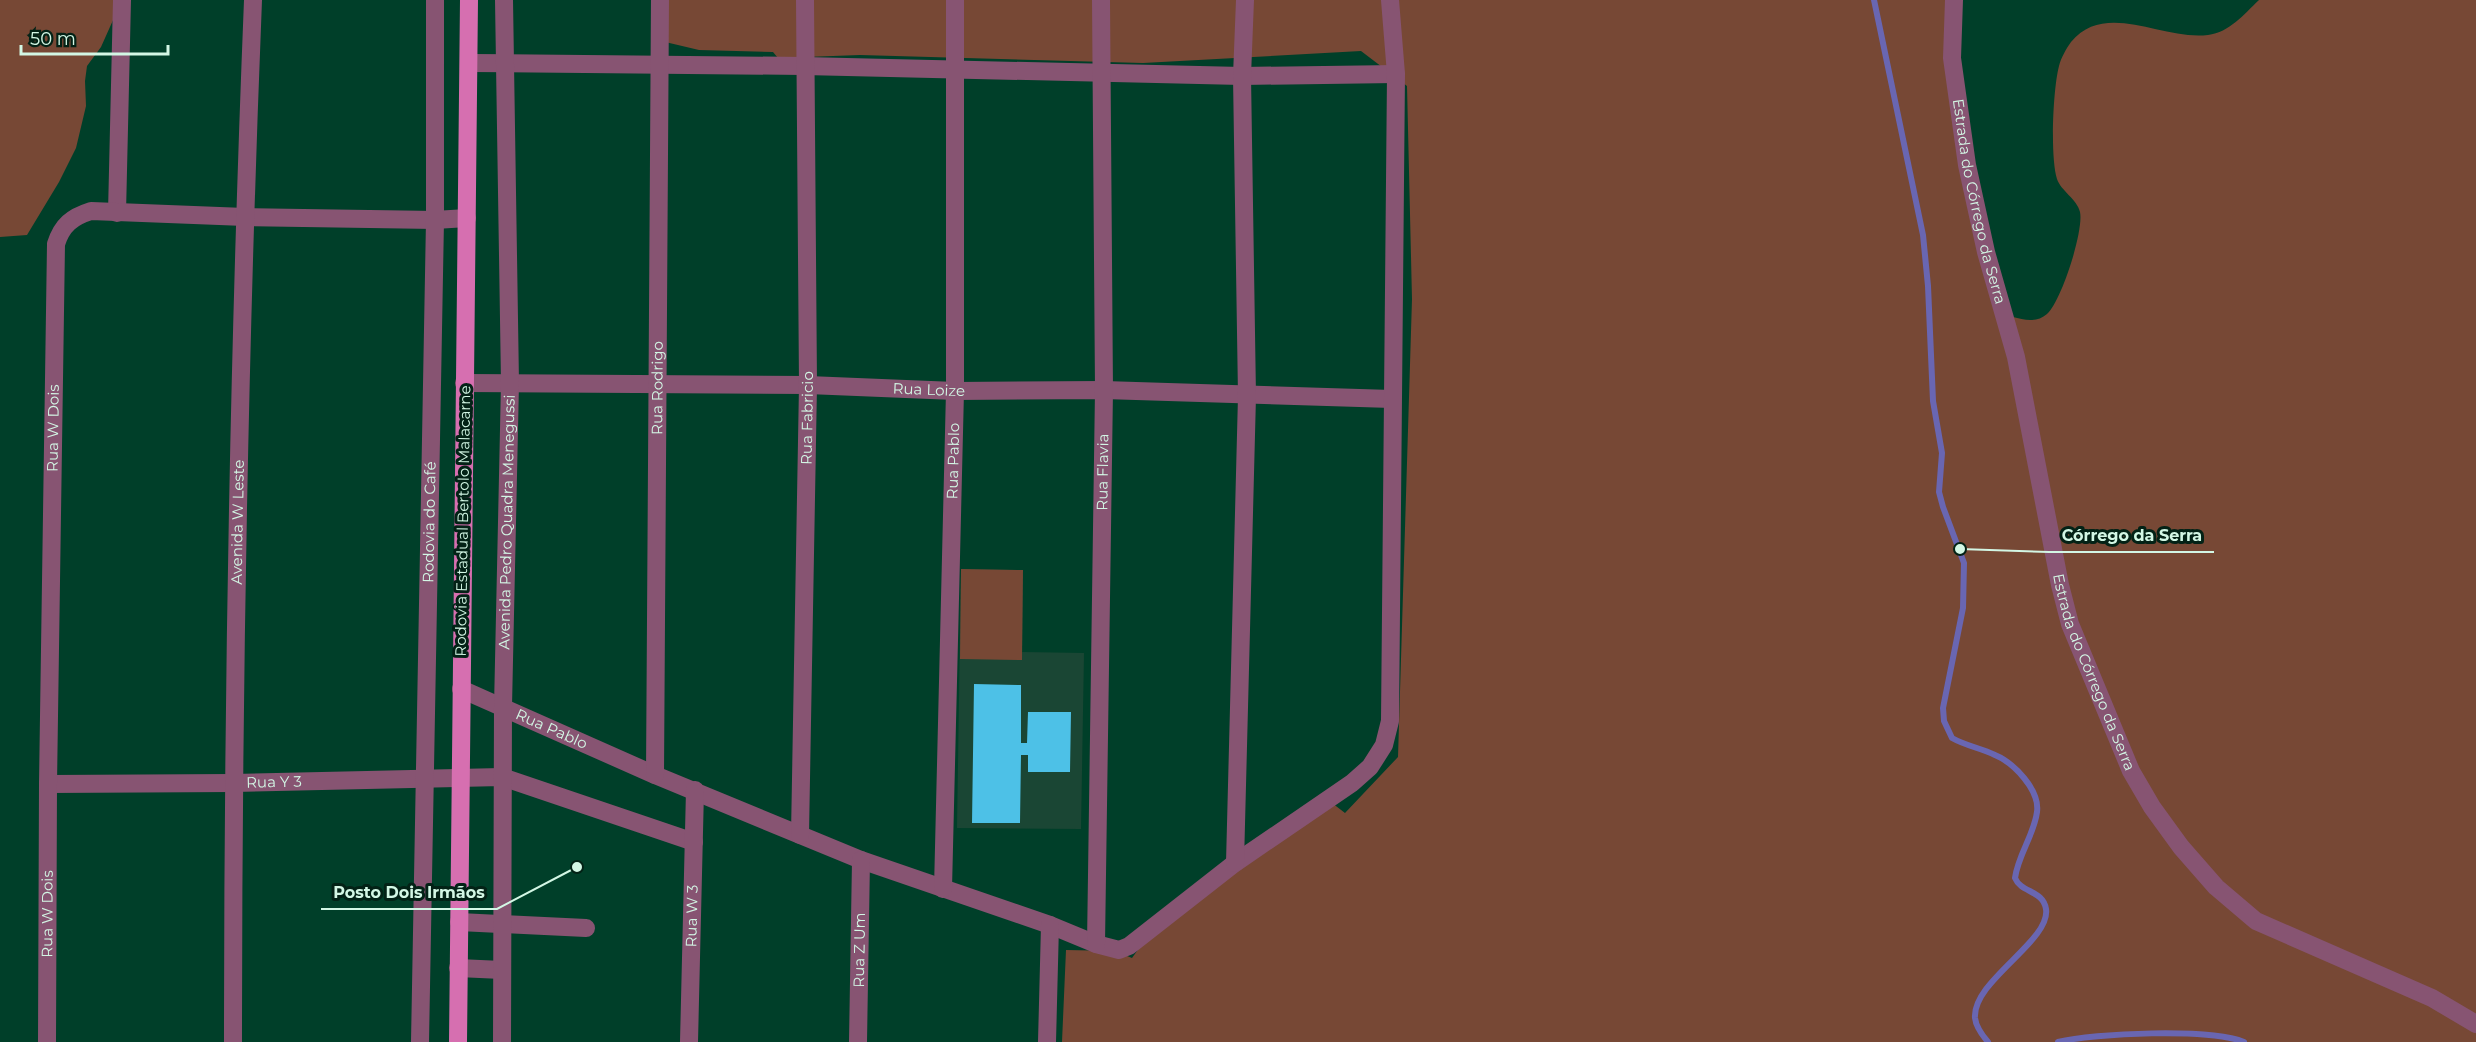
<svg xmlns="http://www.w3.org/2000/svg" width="2476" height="1042" viewBox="0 0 2476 1042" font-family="Montserrat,sans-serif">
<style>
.built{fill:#1a4634}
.green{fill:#774835}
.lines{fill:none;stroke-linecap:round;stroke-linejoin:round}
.stream{stroke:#6966b2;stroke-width:6}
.building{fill:#4dc1e7}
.minor{stroke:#875472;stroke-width:18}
.major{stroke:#d66fb0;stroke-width:18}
.labels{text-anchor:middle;stroke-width:6;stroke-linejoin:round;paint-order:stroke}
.street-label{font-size:15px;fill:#d3f7e5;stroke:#032216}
.leader{fill:none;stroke:#d3f7e5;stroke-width:2}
.callout-dot{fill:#d3f7e5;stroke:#032216;stroke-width:2}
.callout-label{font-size:16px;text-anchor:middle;font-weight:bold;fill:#d3f7e5;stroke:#032216;stroke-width:6;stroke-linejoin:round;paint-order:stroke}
</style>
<rect width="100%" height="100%" fill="#003f29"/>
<polygon class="built" points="961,569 1023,570 1022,652 1084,653 1081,829 957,828"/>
<g class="green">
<polygon points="0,0 122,0 101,47 87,66 85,81 86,106 76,148 59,182 27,235 0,237"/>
<path d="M661,0h1291l12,173 49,144c11,3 24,6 34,-3 14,-12 37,-83 33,-102 -3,-13 -19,-21 -23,-33 -7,-22 -4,-90 2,-113 2,-8 7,-17 12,-24 35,-42 92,-1 137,-7 22,-3 35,-20 51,-35h217v1042h-1414l4,-92 49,1 17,7 35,-49 165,-106 13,10 53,-56 14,-458 -5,-213 -46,-35 -218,12 -283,-8 -82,3 -5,-6 -74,-2 -38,-9z"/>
<polygon points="961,569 1023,570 1022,660 960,659"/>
</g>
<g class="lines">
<g class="stream">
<path d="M1874,0l49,235 5,51 5,115 9,52 -3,39 4,15 21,56 -1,45 -20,100 1,13 8,17c14,8 29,10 43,17 19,8 45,35 42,57 -3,23 -19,43 -22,66 6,15 28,12 31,31 5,32 -74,72 -71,109 1,9 7,17 13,24"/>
<path d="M2058,1042c36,-9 152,-14 186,0"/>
</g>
</g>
<polygon class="building" points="974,684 1021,685 1021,743 1027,743 1028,712 1071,712 1070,772 1028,772 1028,755 1021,755 1020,823 972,823"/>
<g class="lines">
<g class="minor">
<path id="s1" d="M1954,0l-2,58 15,107 19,87 30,105 44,228 10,39 61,147 21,36 29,40 35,40 40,34 176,77 44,26"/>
<polyline points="469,63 804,66 1242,76 1396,74"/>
<polyline points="117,213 122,0"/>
<path id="s2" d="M464,383l344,2 147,6 149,-1 288,9"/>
<path id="s3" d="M461,689l194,86 206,85 189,65 46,19 23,6 10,-4 106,-83 117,-80 18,-16 14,-22 6,-24 6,-647 -6,-74"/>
<path id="s4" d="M655,775l5,-775"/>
<path id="s5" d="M48,784l185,-1 269,-6 192,65"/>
<path id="s6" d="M800,835l8,-450 -3,-385"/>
<polyline points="1235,863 1247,396 1242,76 1245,0"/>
<path id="s7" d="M943,889l12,-498v-391"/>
<polyline points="459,922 586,928"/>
<path id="s8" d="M1096,944l8,-554 -3,-390"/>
<polyline points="458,968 502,970"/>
<path id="s9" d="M47,1042l1,-258 8,-540c6,-19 16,-27 35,-33l154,6 190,3 32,-2"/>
<path id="s10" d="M233,1042c0,-347 6,-695 20,-1042"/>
<path id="s11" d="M420,1042l15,-822v-220"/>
<path id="s12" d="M502,1042l1,-335 7,-324 -6,-383"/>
<path id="s13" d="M689,1042l6,-252"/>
<path id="s14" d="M858,1042l3,-182"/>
<polyline points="1047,1042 1050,925"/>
</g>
<polyline class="major" points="458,1042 469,0"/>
</g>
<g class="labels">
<g class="street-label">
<text dy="5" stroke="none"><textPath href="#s1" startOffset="204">Estrada do Córrego da Serra</textPath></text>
<text dy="5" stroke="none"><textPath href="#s4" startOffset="387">Rua Rodrigo</textPath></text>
<text dy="5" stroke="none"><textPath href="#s2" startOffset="465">Rua Loize</textPath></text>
<text dy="5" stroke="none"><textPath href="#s6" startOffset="417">Rua Fabricio</textPath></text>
<text dy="5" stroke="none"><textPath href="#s9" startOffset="614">Rua W Dois</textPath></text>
<text dy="5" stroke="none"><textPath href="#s7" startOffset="428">Rua Pablo</textPath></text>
<text dy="5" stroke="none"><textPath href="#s8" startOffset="472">Rua Flavia</textPath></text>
<text dy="5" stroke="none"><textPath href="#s10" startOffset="520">Avenida W Leste</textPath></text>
<text dy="5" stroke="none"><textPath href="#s11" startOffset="520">Rodovia do Café</textPath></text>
<text transform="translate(463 521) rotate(-89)" y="5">Rodovia Estadual Bertolo Malacarne</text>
<text dy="5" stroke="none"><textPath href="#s12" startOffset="520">Avenida Pedro Quadra Menegussi</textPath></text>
<text dy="5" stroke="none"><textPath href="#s1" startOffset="690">Estrada do Córrego da Serra</textPath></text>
<text dy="5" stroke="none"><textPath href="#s3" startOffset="99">Rua Pablo</textPath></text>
<text dy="5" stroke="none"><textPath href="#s5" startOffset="226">Rua Y 3</textPath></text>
<text dy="5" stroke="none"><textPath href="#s9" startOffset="128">Rua W Dois</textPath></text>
<text dy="5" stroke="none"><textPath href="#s13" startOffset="126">Rua W 3</textPath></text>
<text dy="5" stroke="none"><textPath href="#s14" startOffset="92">Rua Z Um</textPath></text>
</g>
</g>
<path class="leader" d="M1960 549L2049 552H2214M577 867L497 909H321"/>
<g class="callout-dot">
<circle cx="1960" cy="549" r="6"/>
<circle cx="577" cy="867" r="6"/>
</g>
<g class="callout-label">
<text x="2132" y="541">Córrego da Serra</text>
<text x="409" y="898">Posto Dois Irmãos</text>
</g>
<path d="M21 45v9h147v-9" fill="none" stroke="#d3f7e5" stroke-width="3"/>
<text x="30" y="45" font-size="18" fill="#d3f7e5" stroke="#032216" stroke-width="4.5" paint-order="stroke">50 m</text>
</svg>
